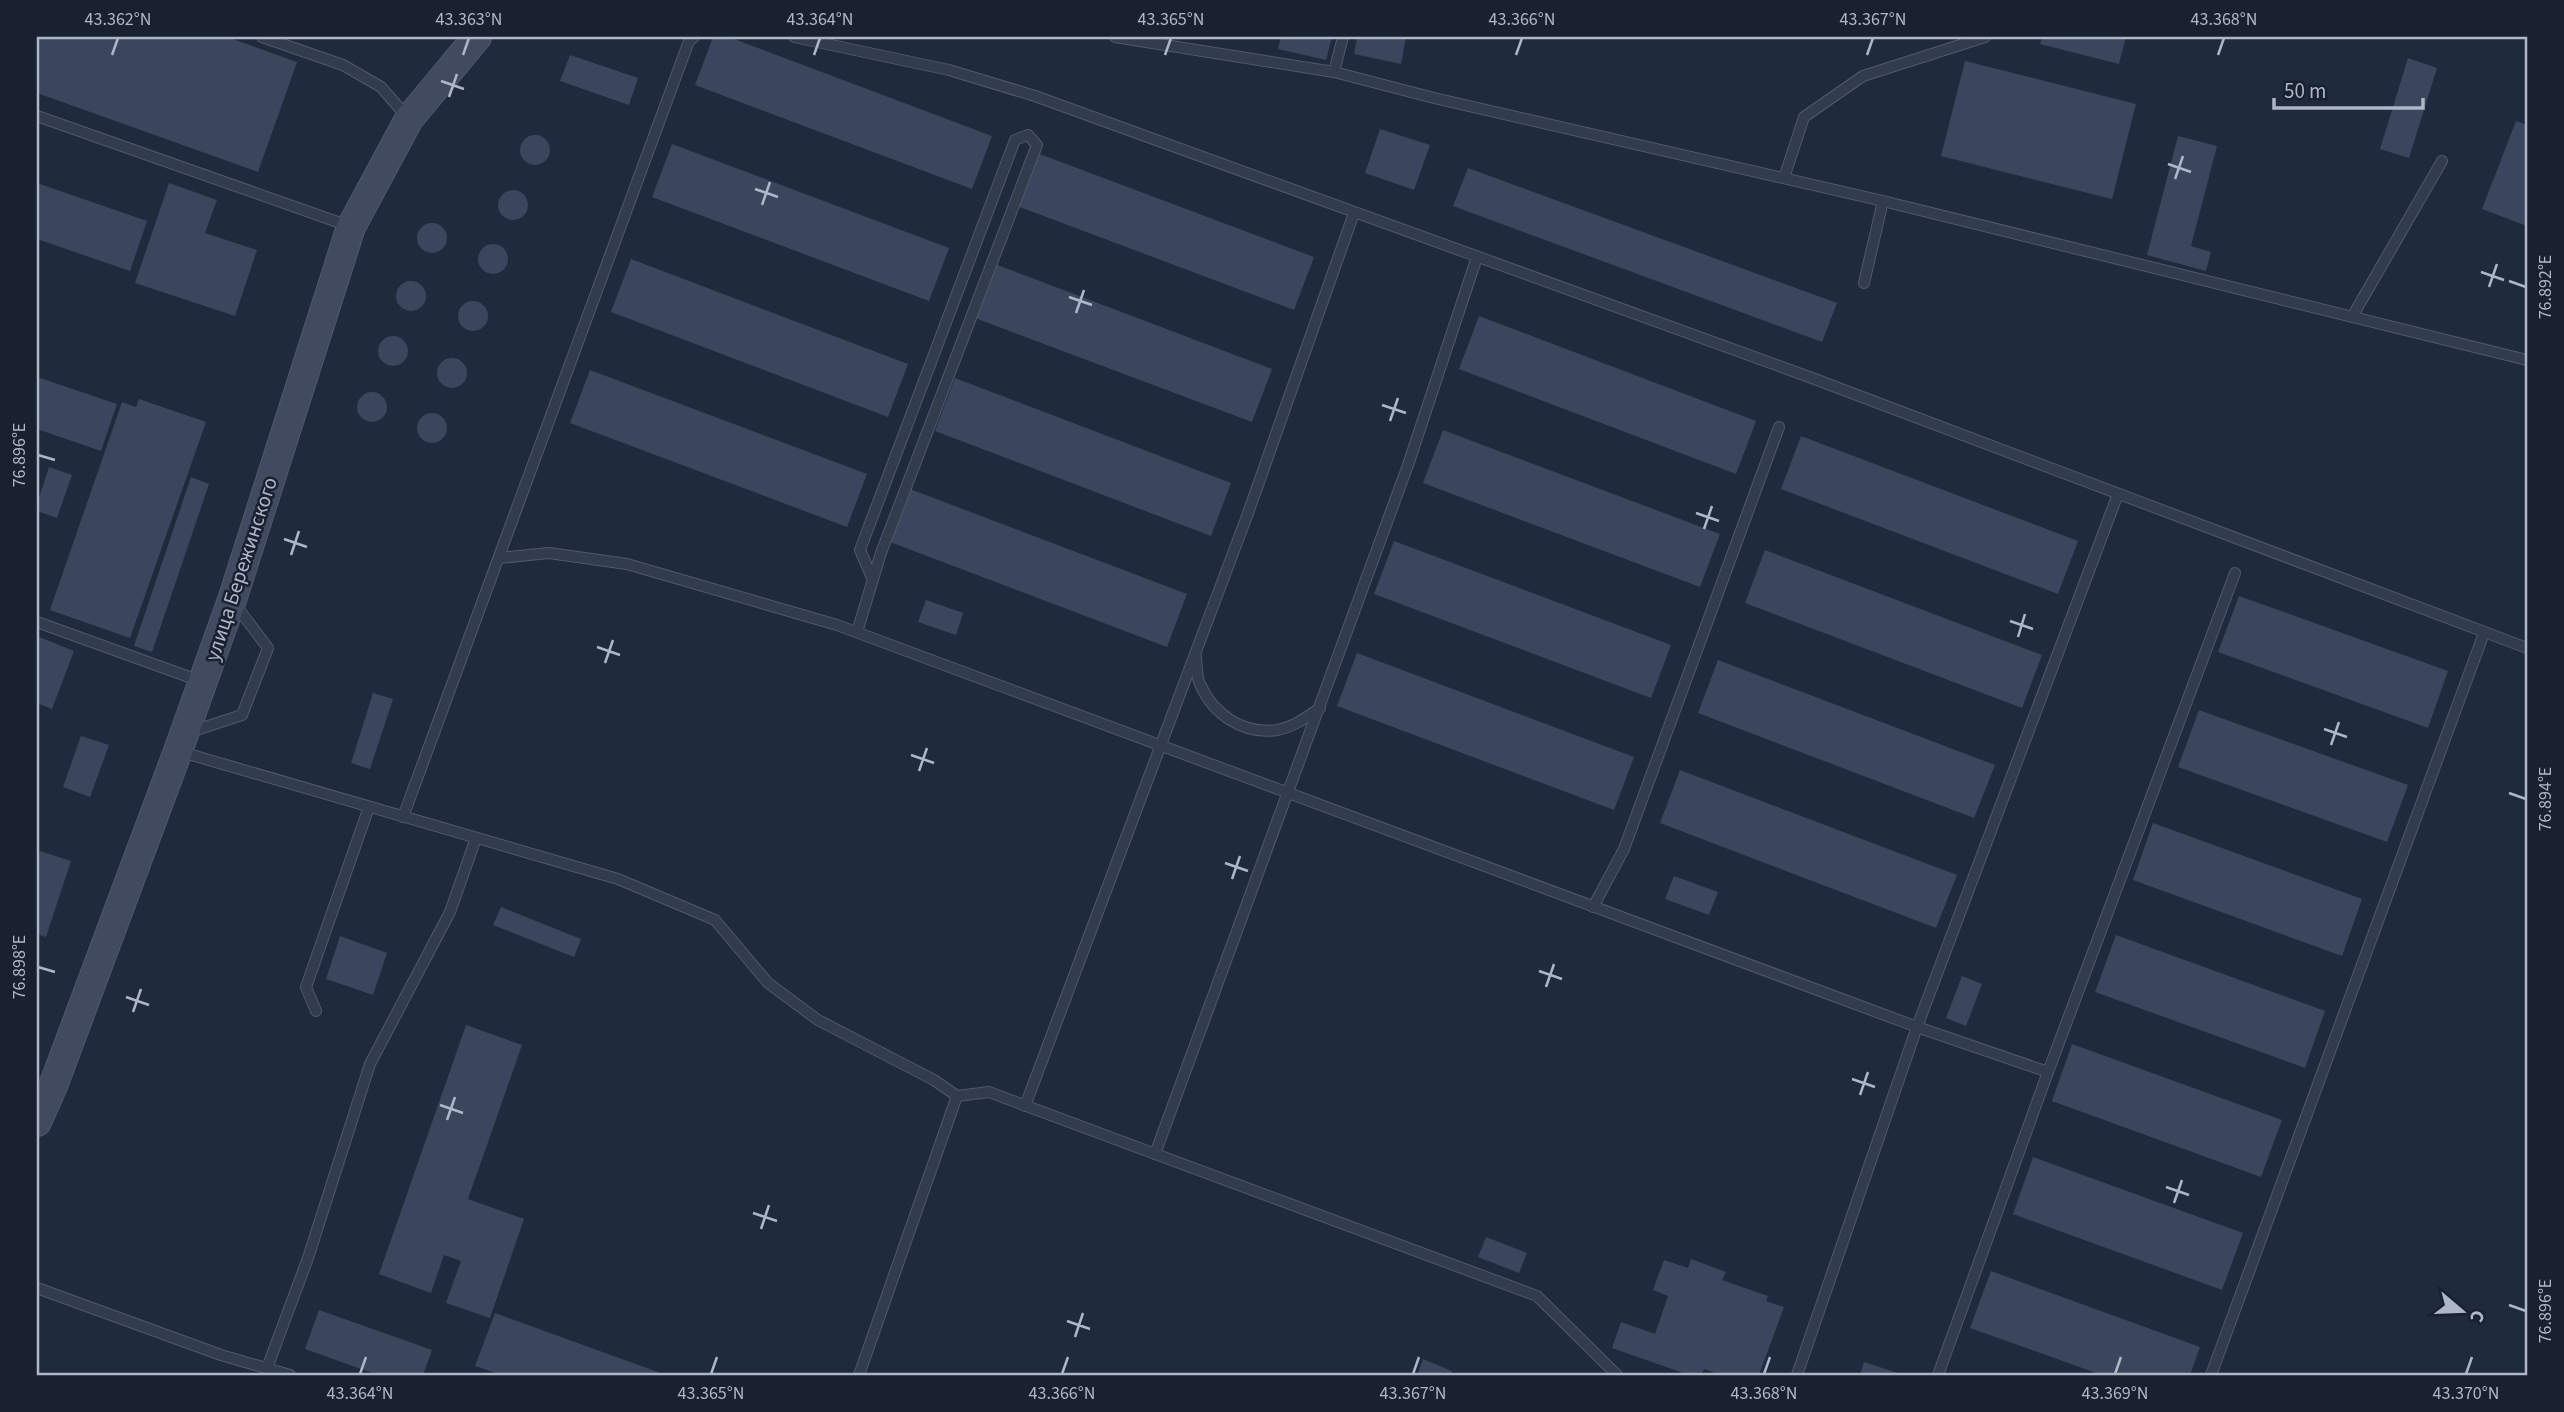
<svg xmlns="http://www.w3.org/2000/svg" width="2564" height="1412" viewBox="0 0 2564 1412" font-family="'Source Sans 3',sans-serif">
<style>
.building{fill:#3b465c}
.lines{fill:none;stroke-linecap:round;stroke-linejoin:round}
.service-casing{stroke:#51596a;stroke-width:12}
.secondary-casing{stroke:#51596a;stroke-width:30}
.service{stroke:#333c4c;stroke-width:10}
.secondary{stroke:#414a5f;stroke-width:28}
.ticks{fill:none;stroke:#aeb6c8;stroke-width:2.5}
.labels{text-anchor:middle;stroke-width:5;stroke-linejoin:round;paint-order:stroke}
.street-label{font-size:21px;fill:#aeb6c8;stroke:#192131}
.neatline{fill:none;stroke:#aeb6c8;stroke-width:2.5}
.ticks-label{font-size:18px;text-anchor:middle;fill:#aeb6c8}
</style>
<rect width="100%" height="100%" fill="#1f2a3c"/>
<g class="building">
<polygon points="37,37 227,37 297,62 258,172 37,93"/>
<polygon points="713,37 729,37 992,136 972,189 695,85"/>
<polygon points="1281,37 1332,37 1326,60 1278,49"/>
<polygon points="1357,37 1406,37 1401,64 1354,54"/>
<polygon points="2042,37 2126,37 2119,64 2040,44"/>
<polygon points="570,55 638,78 629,105 560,81"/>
<polygon points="2408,58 2437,68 2409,158 2380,149"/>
<polygon points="1965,61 2136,104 2112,199 1941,156"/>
<polygon points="2516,121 2527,125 2527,226 2482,209"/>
<polygon points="1380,129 1430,145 1414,190 1365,173"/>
<circle cx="535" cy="150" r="15"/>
<polygon points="2178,136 2217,146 2191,246 2211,252 2206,271 2147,255"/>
<polygon points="672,144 949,248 929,301 652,197"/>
<polygon points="1037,153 1314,257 1294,310 1017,206"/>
<polygon points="1468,168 1837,303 1822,342 1453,206"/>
<polygon points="37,183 147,221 130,271 37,239"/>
<polygon points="169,183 217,200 205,233 257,250 235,316 135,283"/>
<circle cx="513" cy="205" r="15"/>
<circle cx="432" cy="238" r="15"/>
<circle cx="493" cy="259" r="15"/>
<polygon points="631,259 908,364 888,417 611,312"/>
<polygon points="995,264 1272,369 1252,422 975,318"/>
<circle cx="411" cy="296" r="15"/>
<circle cx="473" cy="316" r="15"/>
<polygon points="1479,316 1756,421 1736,474 1459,369"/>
<circle cx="393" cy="351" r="15"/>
<circle cx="452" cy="373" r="15"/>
<polygon points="590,370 867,474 847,527 570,423"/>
<polygon points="37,377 117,404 101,451 37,429"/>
<polygon points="955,378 1231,483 1211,536 935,431"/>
<circle cx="372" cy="407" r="15"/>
<polygon points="139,399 206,422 130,638 50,610 122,402 136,407"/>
<circle cx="432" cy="428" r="15"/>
<polygon points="1443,430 1720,534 1700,587 1423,483"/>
<polygon points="1801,436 2078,541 2058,594 1781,489"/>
<polygon points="49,467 72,475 57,518 37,511 37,504"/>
<polygon points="191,477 209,484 152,652 134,646"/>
<polygon points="910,489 1187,594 1167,647 890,542"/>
<polygon points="1394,541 1671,645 1651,698 1374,594"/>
<polygon points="1765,550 2042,655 2022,708 1745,603"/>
<polygon points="2239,596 2448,671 2428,728 2218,652"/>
<polygon points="926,600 963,613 956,635 918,622"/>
<polygon points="37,636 74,651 52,709 37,703"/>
<polygon points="1357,653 1634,757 1614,810 1337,706"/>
<polygon points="1718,660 1995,765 1974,818 1698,713"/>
<polygon points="373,693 393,699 370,769 351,763"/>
<polygon points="2199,710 2408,785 2387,842 2178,767"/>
<polygon points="81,736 109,745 90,797 63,787"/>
<polygon points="1680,770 1957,875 1936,928 1660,823"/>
<polygon points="2153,823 2362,899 2342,956 2133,880"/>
<polygon points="40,851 71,861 46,937 37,934 37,861"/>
<polygon points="1674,876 1718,892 1709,915 1665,899"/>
<polygon points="501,907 581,939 574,957 493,925"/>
<polygon points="2116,935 2325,1011 2305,1068 2095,992"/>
<polygon points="340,936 387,953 373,995 326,979"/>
<polygon points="1962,976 1982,984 1966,1026 1946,1018"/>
<polygon points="466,1025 522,1045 468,1199 524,1219 490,1318 446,1303 461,1261 444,1255 431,1293 379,1274"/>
<polygon points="2072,1044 2282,1120 2261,1177 2052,1101"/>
<polygon points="2033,1157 2243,1233 2222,1290 2013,1214"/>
<polygon points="1486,1237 1527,1253 1519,1273 1478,1257"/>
<polygon points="1691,1259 1726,1272 1722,1280 1768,1296 1766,1301 1784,1307 1759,1375 1721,1375 1704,1369 1701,1375 1689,1375 1612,1348 1621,1322 1655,1334 1668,1296 1653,1290 1664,1260 1688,1268"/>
<polygon points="1991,1271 2200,1347 2190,1375 2102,1375 1970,1328"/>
<polygon points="319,1310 432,1350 423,1375 378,1375 305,1349"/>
<polygon points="495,1313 666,1375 501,1375 475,1366"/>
<polygon points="1423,1359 1452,1371 1451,1375 1417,1375"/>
<polygon points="1864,1362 1904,1375 1860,1375"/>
</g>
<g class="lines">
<defs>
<g id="service">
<polyline points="262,37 343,65 381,87 407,117"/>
<polyline points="794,37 949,70 1035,96 1812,378 2527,648"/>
<polyline points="1115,37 1334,72 1434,98 1883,201 2527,360"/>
<polyline points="1334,72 1343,37"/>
<polyline points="37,116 349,226"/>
<polyline points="1784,178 1804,117 1863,76 1985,37"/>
<polyline points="1864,283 1883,201"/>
<polyline points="2352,317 2442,161"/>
<polyline points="499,558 549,553 627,564 837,625 1917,1027 2048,1072"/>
<polyline points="37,622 200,681"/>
<polyline points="857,632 881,553 1037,145 1028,135 1015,140 860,550 873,580"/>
<path d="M1196,657c1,8 0,19 4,27 13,30 43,51 77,46 17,-3 30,-13 43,-22"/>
<polyline points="190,732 242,715 268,648 234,603"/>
<polyline points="178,751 618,879 715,920 768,983 818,1020 934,1080 957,1096 859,1375"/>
<polyline points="403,817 689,41 694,37"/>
<polyline points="1593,907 1624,849 1779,427"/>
<polyline points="316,1011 306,987 369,807"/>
<polyline points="957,1096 989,1092 1537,1296 1617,1375"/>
<polyline points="1025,1106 1247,516 1354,213"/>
<polyline points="1155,1154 1408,465 1477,257"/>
<polyline points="37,1288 221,1355 290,1375"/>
<polyline points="267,1368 308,1258 370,1064 450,912 476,838"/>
<polyline points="1797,1375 1917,1027 2118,494"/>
<polyline points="1938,1375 2048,1072 2235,573"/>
<polyline points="2211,1375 2484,633"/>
</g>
<polyline id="secondary" points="37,1122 53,1086 178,751 232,600 351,227 409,119 477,37"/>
</defs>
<use href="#service" class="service-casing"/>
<use href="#secondary" class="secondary-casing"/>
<use href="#service" class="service"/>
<use href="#secondary" class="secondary"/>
</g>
<path class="ticks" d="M112,55l6,-17M463,55l6,-17M814,55l6,-17M1165,55l6,-17M1516,55l6,-17M1867,55l6,-17M2218,55l6,-17M441,81l23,8M449,97l8,-23M2168,164l23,8M2175,179l8,-23M755,189l23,8M762,205l8,-23M2481,272l23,8M2509,281l17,6M2489,287l8,-23M1069,297l23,8M1076,313l8,-23M1382,405l24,8M1390,421l8,-23M38,455l17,5M1696,513l23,8M1704,529l8,-23M284,539l23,8M291,555l8,-24M2010,621l23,8M2018,637l7,-23M597,647l23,8M605,663l8,-23M2324,729l23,8M2331,745l8,-23M911,755l23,8M919,771l8,-23M2509,793l17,6M1225,863l23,8M1232,879l8,-23M38,967l17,5M1539,971l23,8M1546,987l8,-23M126,997l23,8M133,1012l8,-23M1852,1079l23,8M1860,1095l8,-23M440,1105l23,8M447,1120l8,-23M2166,1187l23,8M2174,1203l8,-23M753,1213l24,8M761,1229l8,-24M2509,1305l17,6M1067,1321l23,8M1075,1337l8,-24M360,1374l6,-17M711,1374l6,-17M1062,1374l6,-17M1413,1374l6,-17M1764,1374l6,-17M2115,1374l6,-17M2466,1374l6,-17"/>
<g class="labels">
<g class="street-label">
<text transform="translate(241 569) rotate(-72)" y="7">улица Бережинского</text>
</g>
</g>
<rect width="2564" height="1412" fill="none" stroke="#192131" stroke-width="77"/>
<g transform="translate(2462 1311) rotate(109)" stroke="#192131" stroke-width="5" paint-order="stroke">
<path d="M0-5L12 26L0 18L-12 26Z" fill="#aeb6c8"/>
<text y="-10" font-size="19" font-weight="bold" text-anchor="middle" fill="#aeb6c8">С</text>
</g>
<path d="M2274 98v10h149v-10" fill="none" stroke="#aeb6c8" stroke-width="3.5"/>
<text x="2284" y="98" font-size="21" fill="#aeb6c8" stroke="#192131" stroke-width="5" paint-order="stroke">50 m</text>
<rect x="38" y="38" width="2488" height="1336" class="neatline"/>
<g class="ticks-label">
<text x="118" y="25">43.362°N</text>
<text x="469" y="25">43.363°N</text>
<text x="820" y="25">43.364°N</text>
<text x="1171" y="25">43.365°N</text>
<text x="1522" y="25">43.366°N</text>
<text x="1873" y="25">43.367°N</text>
<text x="2224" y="25">43.368°N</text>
<text transform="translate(2545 287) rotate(-90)" y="6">76.892°E</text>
<text transform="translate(19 455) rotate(-90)" y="6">76.896°E</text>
<text transform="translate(2545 799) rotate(-90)" y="6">76.894°E</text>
<text transform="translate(19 967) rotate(-90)" y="6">76.898°E</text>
<text transform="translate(2545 1311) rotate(-90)" y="6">76.896°E</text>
<text x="360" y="1399">43.364°N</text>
<text x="711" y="1399">43.365°N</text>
<text x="1062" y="1399">43.366°N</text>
<text x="1413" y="1399">43.367°N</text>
<text x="1764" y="1399">43.368°N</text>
<text x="2115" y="1399">43.369°N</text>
<text x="2466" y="1399">43.370°N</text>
</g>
</svg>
